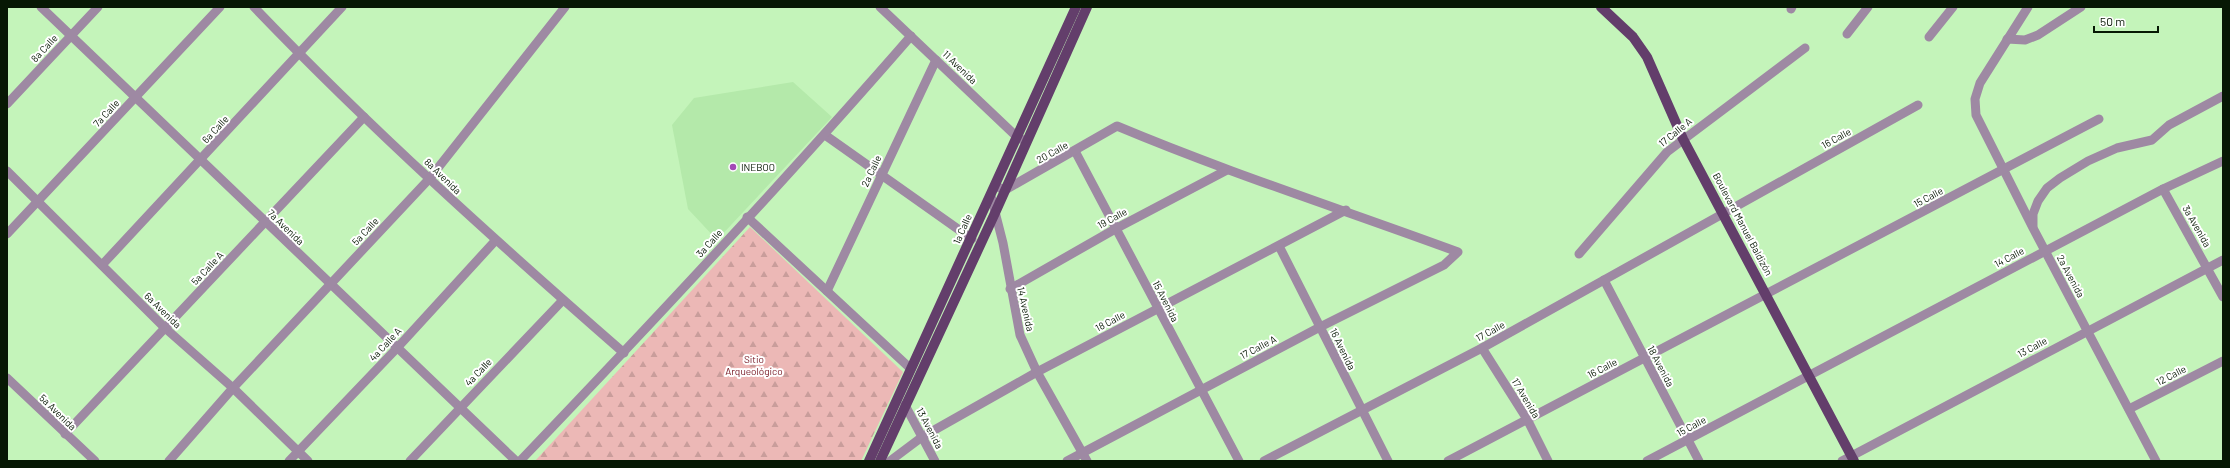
<svg xmlns="http://www.w3.org/2000/svg" width="2230" height="468" viewBox="0 0 2230 468" font-family="Barlow,sans-serif">
<style>
.built{fill:#b4e9aa}
.forest{fill:url(#forest-firs)}
.lines{fill:none;stroke-linecap:round;stroke-linejoin:round}
.minor{stroke:#9e89a3;stroke-width:9}
.major{stroke:#633e6b;stroke-width:10}
.poi-dot{fill:#a34ab6;stroke:#fff;stroke-width:1.5}
.labels{text-anchor:middle;stroke-width:4;stroke-linejoin:round;paint-order:stroke}
.street-label{font-size:10px;fill:#071804;stroke:#fff}
.poi-label{font-size:10px;fill:#071804;stroke:#fff;text-anchor:start}
.park-label{font-size:10px;fill:#761622;stroke:#fff}
</style>
<defs>
<pattern id="forest-firs" width="22" height="20" patternUnits="userSpaceOnUse"><rect width="22" height="20" fill="#ecb8b6"/><path d="M5 1l3.5 6h-7zM16 11l3.5 6h-7z" fill="#c99d9b"/></pattern>
</defs>
<rect width="100%" height="100%" fill="#c4f4ba"/>
<polygon class="built" points="793,82 832,117 717,240 688,209 672,125 694,98"/>
<polygon class="forest" points="750,227 903,372 861,461 535,461"/>
<g class="lines">
<g class="minor">
<polyline points="41,7 516,461"/>
<path d="M254,7c117,122 243,235 370,346"/>
<polyline points="880,7 1017,137 1023,140"/>
<polyline points="2028,7 1980,83 1975,99 1976,115 2033,228 2156,461"/>
<polyline points="1791,9 1792,7"/>
<polyline points="1847,34 1868,7"/>
<polyline points="1929,37 1953,7"/>
<polyline points="2007,39 2025,40 2038,35 2081,7"/>
<polyline points="7,104 98,7"/>
<polyline points="825,135 972,239"/>
<polyline points="1075,151 1239,461"/>
<polyline points="7,171 165,328 233,388 308,461"/>
<path d="M995,186l10,4 112,-64c112,47 227,84 341,126l-14,13 -124,62 -253,134"/>
<polyline points="2163,189 2223,297"/>
<polyline points="991,196 1003,243 1020,335 1037,372 1087,461"/>
<polyline points="747,217 911,369"/>
<polyline points="2033,226 2033,214 2038,201 2047,188 2060,178 2088,161 2117,148 2152,140 2169,125 2223,96"/>
<polyline points="7,234 220,7"/>
<polyline points="1279,246 1388,461"/>
<polyline points="1579,254 1667,152 1805,48"/>
<polyline points="102,265 342,7"/>
<polyline points="1604,280 1699,461"/>
<polyline points="1010,289 1117,228 1227,170"/>
<polyline points="827,291 936,60"/>
<polyline points="1482,348 1527,419 1548,461"/>
<polyline points="7,378 95,461"/>
<polyline points="905,405 935,461"/>
<polyline points="2129,409 2223,361"/>
<polyline points="65,434 364,117"/>
<polyline points="169,461 233,388 430,178 565,7"/>
<polyline points="289,461 398,347 495,241"/>
<polyline points="410,461 563,300"/>
<path d="M520,461c133,-139 265,-280 391,-425"/>
<polyline points="890,461 922,437 1037,372 1346,210"/>
<polyline points="1264,461 1482,348 1918,105"/>
<polyline points="1448,461 2099,119"/>
<polyline points="1647,461 2163,189 2223,161"/>
<polyline points="1842,461 2223,260"/>
</g>
<g class="major">
<polyline points="1601,7 1633,37 1647,57 1683,139 1854,461"/>
<polyline points="869,461 1076,7"/>
<polyline points="880,461 995,213 1087,7"/>
</g>
</g>
<circle class="poi-dot" cx="733" cy="167" r="4"/>
<g class="labels">
<g class="street-label">
<text transform="translate(44 48) rotate(-47)" y="4">8a Calle</text>
<text transform="translate(960 67) rotate(44)" y="4">11 Avenida</text>
<text transform="translate(106 113) rotate(-47)" y="4">7a Calle</text>
<text transform="translate(215 129) rotate(-47)" y="4">6a Calle</text>
<text transform="translate(1675 132) rotate(-39)" y="4">17 Calle A</text>
<text transform="translate(1836 138) rotate(-29)" y="4">16 Calle</text>
<text transform="translate(1052 152) rotate(-29)" y="4">20 Calle</text>
<text transform="translate(871 171) rotate(-65)" y="4">2a Calle</text>
<text transform="translate(443 176) rotate(44)" y="4">8a Avenida</text>
<text transform="translate(1928 197) rotate(-28)" y="4">15 Calle</text>
<text transform="translate(1112 218) rotate(-29)" y="4">19 Calle</text>
<text transform="translate(1743 224) rotate(62)" y="4">Boulevard Manuel Baldizón</text>
<text transform="translate(2197 226) rotate(60)" y="4">3a Avenida</text>
<text transform="translate(286 227) rotate(44)" y="4">7a Avenida</text>
<text transform="translate(962 229) rotate(-66)" y="4">1a Calle</text>
<text transform="translate(365 231) rotate(-47)" y="4">5a Calle</text>
<text transform="translate(709 243) rotate(-48)" y="4">3a Calle</text>
<text transform="translate(2009 257) rotate(-28)" y="4">14 Calle</text>
<text transform="translate(207 268) rotate(-47)" y="4">5a Calle A</text>
<text transform="translate(2071 276) rotate(62)" y="4">2a Avenida</text>
<text transform="translate(1166 301) rotate(63)" y="4">15 Avenida</text>
<text transform="translate(1026 309) rotate(77)" y="4">14 Avenida</text>
<text transform="translate(163 310) rotate(44)" y="4">6a Avenida</text>
<text transform="translate(1110 321) rotate(-28)" y="4">18 Calle</text>
<text transform="translate(1490 331) rotate(-29)" y="4">17 Calle</text>
<text transform="translate(385 344) rotate(-47)" y="4">4a Calle A</text>
<text transform="translate(1258 347) rotate(-28)" y="4">17 Calle A</text>
<text transform="translate(2032 347) rotate(-28)" y="4">13 Calle</text>
<text transform="translate(1343 349) rotate(64)" y="4">16 Avenida</text>
<text transform="translate(1661 366) rotate(62)" y="4">18 Avenida</text>
<text transform="translate(1602 368) rotate(-27)" y="4">16 Calle</text>
<text transform="translate(478 372) rotate(-46)" y="4">4a Calle</text>
<text transform="translate(2171 375) rotate(-27)" y="4">12 Calle</text>
<text transform="translate(1526 398) rotate(59)" y="4">17 Avenida</text>
<text transform="translate(58 412) rotate(44)" y="4">5a Avenida</text>
<text transform="translate(1691 426) rotate(-28)" y="4">15 Calle</text>
<text transform="translate(930 428) rotate(62)" y="4">13 Avenida</text>
</g>
<g class="poi-label">
<text x="741" y="171">INEBOO</text>
</g>
<g class="park-label">
<text x="754" y="363">Sitio<tspan x="754" dy="12">Arqueológico</tspan></text>
</g>
</g>
<rect width="2230" height="468" fill="none" stroke="#071804" stroke-width="16"/>
<path d="M2094 26v6h64v-6" fill="none" stroke="#071804" stroke-width="2"/>
<text x="2100" y="26" font-size="12" fill="#071804" stroke="#ffffff" stroke-width="3" paint-order="stroke">50 m</text>
</svg>
